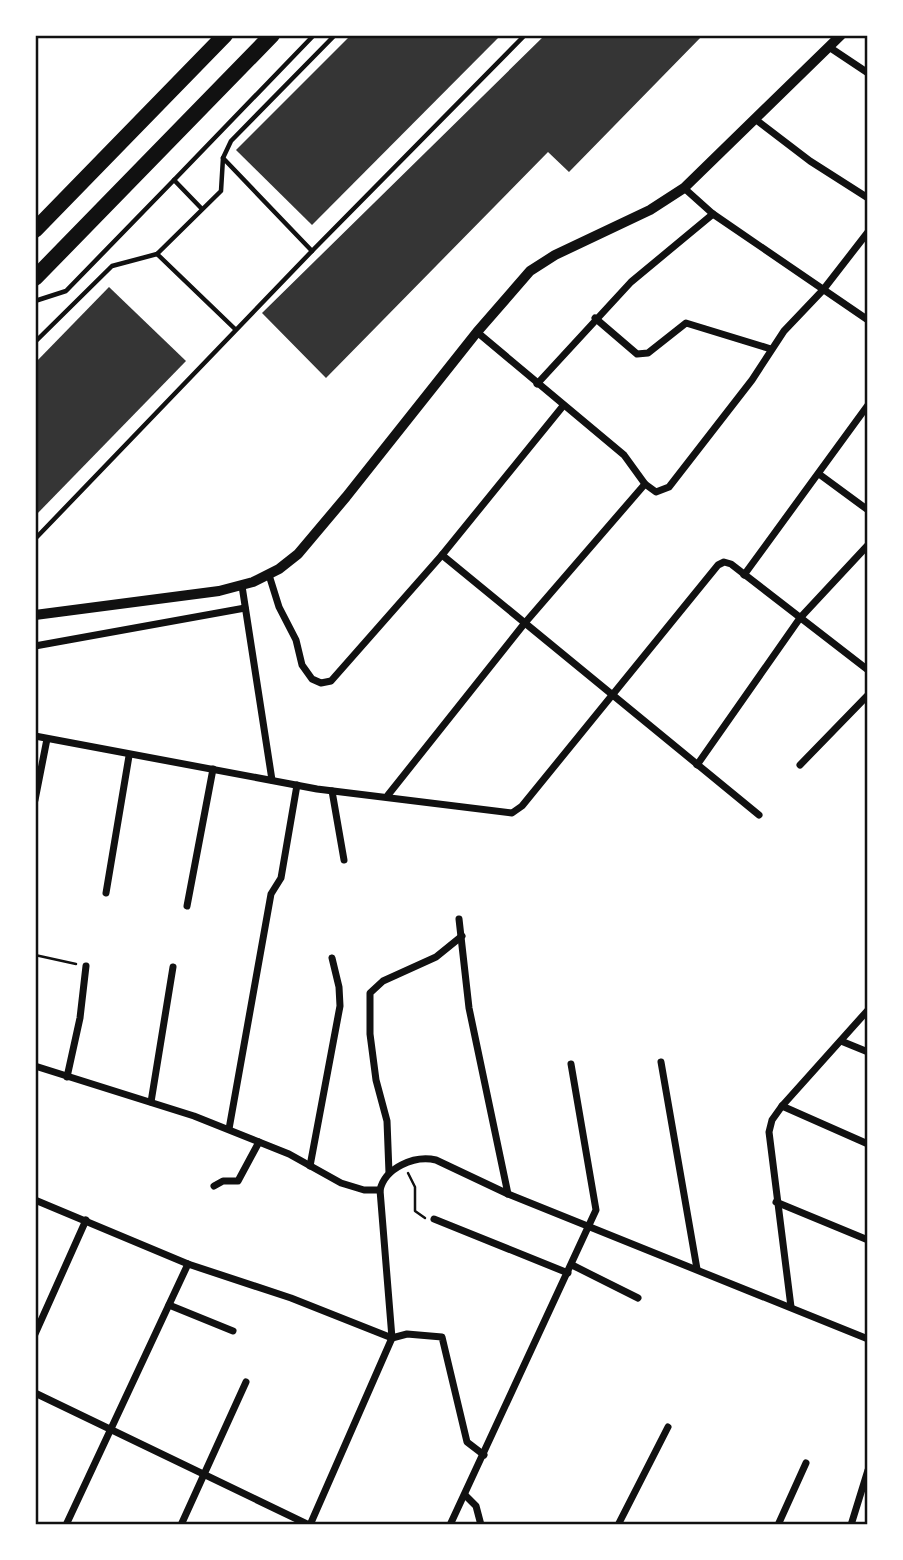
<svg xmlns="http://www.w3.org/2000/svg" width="903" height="1560" viewBox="0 0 903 1560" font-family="'Times New Roman',serif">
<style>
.building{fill:#353535}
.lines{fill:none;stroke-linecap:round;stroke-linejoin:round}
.path{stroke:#111;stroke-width:2.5}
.service{stroke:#111;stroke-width:4.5}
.minor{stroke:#111;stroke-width:7}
.tertiary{stroke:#111;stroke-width:10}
.motorway{stroke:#111;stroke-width:16}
.neatline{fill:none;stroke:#111;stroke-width:2.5}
</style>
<rect width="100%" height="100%" fill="#fff"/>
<g class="building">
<polygon points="351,35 501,35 312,225 236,150"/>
<polygon points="545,35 703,35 569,172 548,152 326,378 262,313"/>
<polygon points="109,287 186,361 35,516 35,363"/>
</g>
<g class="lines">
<g class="path">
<polyline points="35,955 76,964"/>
<polyline points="408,1173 415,1187 415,1211 425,1218"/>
</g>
<g class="service">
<polyline points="223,158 312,251 525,35"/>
<polyline points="202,209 174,180 314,35"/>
<polyline points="157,254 235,329"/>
<polyline points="35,301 66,291 174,180"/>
<polyline points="35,342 112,266 157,254 221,191 223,158 231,141 335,35"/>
<polyline points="35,539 312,251"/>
</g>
<g class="minor">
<polyline points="829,47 868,73"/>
<polyline points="755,119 810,161 868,198"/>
<polyline points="684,188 713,214 868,320"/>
<polyline points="595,318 637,354 648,353 686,323 771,349"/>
<polyline points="477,332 624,455 645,484"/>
<polyline points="537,384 631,282 713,214"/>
<polyline points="819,474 868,510"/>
<polyline points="442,555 759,815"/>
<polyline points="269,575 279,607 296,640 302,665 312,679 321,683 331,681 442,555 563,406"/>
<polyline points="744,575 868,405"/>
<polyline points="242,586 272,780"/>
<polyline points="35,646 245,608"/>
<polyline points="35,736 317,789 512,813 522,806 718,565 724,562 731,564 868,670"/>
<polyline points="697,765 800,618 868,545"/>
<polyline points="800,765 868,695"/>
<polyline points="332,791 344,860"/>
<polyline points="388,795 524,624 645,484 656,492 669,487 752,380 784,331 823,290 868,232"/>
<polyline points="35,800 47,739"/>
<polyline points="106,893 129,756"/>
<polyline points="187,906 213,769"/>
<polyline points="459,919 469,1008 508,1194"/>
<polyline points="841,1041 868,1052"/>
<polyline points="661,1062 697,1269"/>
<polyline points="35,1066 194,1116 289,1154 341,1183 364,1190 380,1190"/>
<polyline points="67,1077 80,1018 86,966"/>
<polyline points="151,1102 173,967"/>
<polyline points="782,1106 868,1144"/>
<polyline points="229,1129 271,894 281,878 297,785"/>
<polyline points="310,1166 340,1006 339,987 332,958"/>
<polyline points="389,1173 387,1121 376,1080 370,1034 370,993 383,981 436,957 462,936"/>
<polyline points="214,1186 223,1181 238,1181 259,1142"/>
<polyline points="35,1200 188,1264 291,1298 392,1338"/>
<polyline points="776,1202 868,1240"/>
<polyline points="434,1219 568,1273"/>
<polyline points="572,1265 638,1298"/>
<polyline points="169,1305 233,1331"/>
<polyline points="791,1307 769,1132 772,1120 782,1106 868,1010"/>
<polyline points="35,1334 86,1220"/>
<polyline points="392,1338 407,1334 442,1337 467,1442 484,1455"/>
<polyline points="35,1393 309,1525"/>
<polyline points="465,1495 476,1506 481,1525"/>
<polyline points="66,1525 188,1264"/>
<polyline points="181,1525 246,1382"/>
<path d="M310,1525l82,-187 -12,-148c5,-22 34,-35 56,-30l72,34 360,145"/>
<polyline points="450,1525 596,1210 571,1064"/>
<polyline points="618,1525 668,1427"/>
<polyline points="778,1525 806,1463"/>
<polyline points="851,1525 868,1470"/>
</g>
<polyline class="tertiary" points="35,615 219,591 253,582 279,569 298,554 346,497 477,332 530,271 555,255 650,210 684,188 841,35"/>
<g class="motorway">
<polyline points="35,230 225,35"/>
<polyline points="35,278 272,35"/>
</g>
</g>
<rect width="903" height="1560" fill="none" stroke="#ffffff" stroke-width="74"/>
<rect x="37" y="37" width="829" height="1486" class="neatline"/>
</svg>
